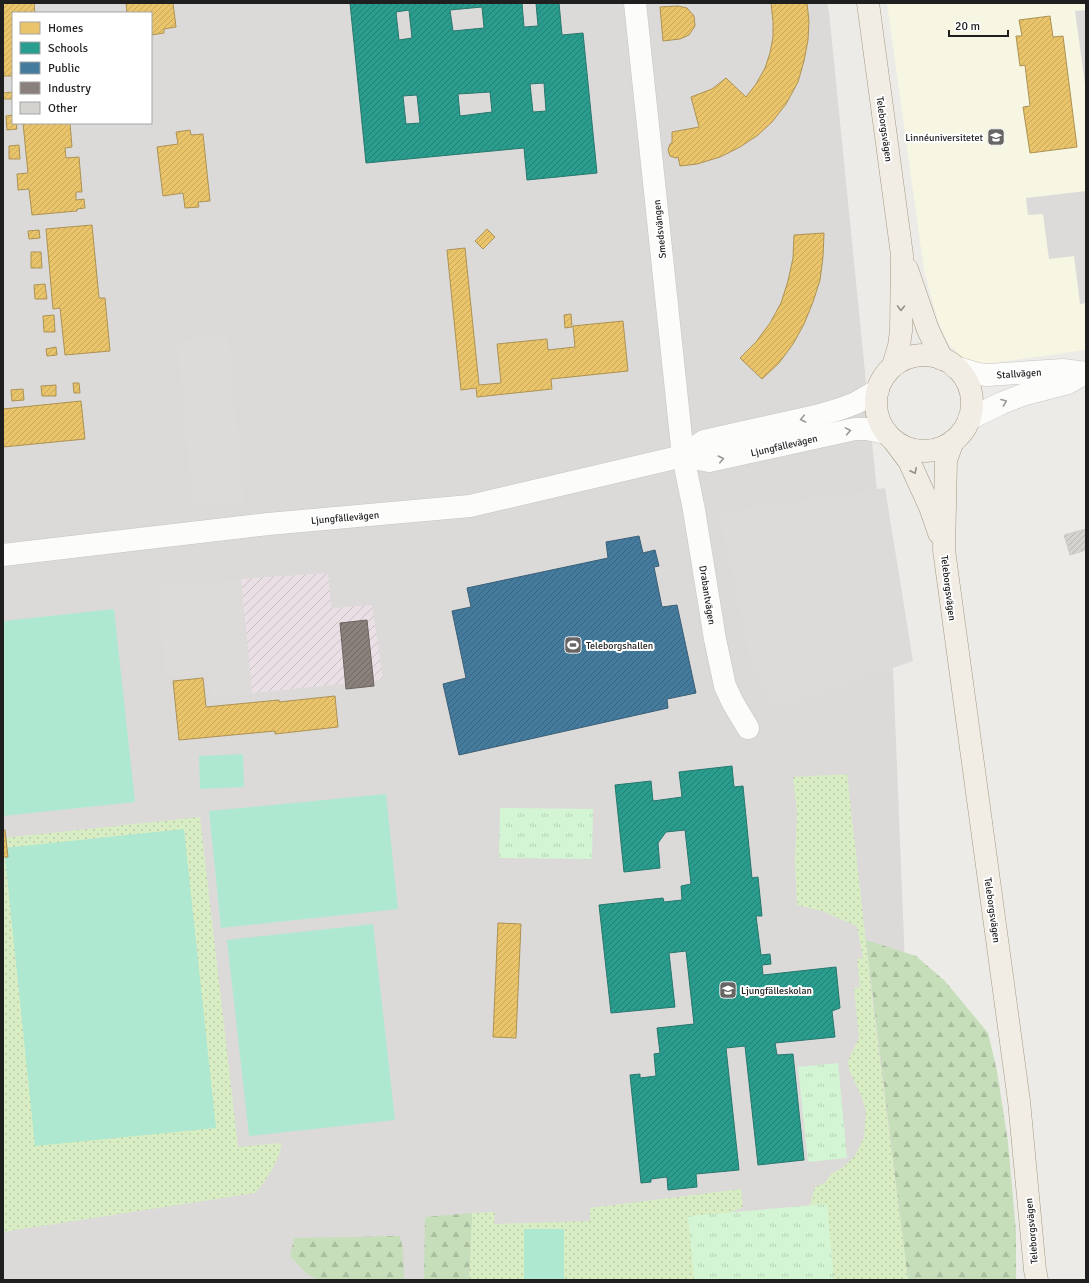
<svg xmlns="http://www.w3.org/2000/svg" width="1089" height="1283" viewBox="0 0 1089 1283" font-family="Signika,sans-serif">
<style>
.residential{fill:#dcdad8;fill-rule:evenodd}
.industrial{fill:url(#industrial-furrows)}
.education{fill:#f6f6e2}
.grass{fill:url(#grass-dots)}
.forest{fill:url(#forest-firs)}
.park{fill:url(#park-tufts)}
.pitch{fill:#afe8d1}
.parking{fill:#dcdbd9}
.homes{fill:url(#homes-hatch);stroke:#ac9254}
.schools{fill:url(#schools-hatch);stroke:#27776d;fill-rule:evenodd}
.public{fill:url(#public-hatch);stroke:#3a5f77}
.industry{fill:url(#industry-hatch);stroke:#6a6460}
.building{fill:url(#building-hatch);stroke:#d0cdc8}
.lines{fill:none;stroke-linecap:round;stroke-linejoin:round}
.minor-casing{stroke:#c6c5c3;stroke-width:23}
.major-casing{stroke:#a39a83;stroke-width:23}
.minor{stroke:#fcfcfb;stroke-width:22}
.major{stroke:#f1ece4;stroke-width:22}
.oneway{stroke:#92908b}
.oneway2{stroke:#999998}
.labels{text-anchor:middle;stroke-width:4;stroke-linejoin:round;paint-order:stroke}
.street-label{font-size:10px;fill:#1f1f1f;stroke:#fff}
.poi-label{font-size:10px;fill:#1f1f1f;stroke:#fff;text-anchor:start}
</style>
<defs>
<pattern id="industrial-furrows" width="10" height="10" patternUnits="userSpaceOnUse"><rect width="10" height="10" fill="#ebdfe6"/><path d="M-1 1l2-2M0 10L10 0M9 11l2-2" fill="none" stroke="#c9bfc5"/></pattern>
<pattern id="grass-dots" width="8" height="8" patternUnits="userSpaceOnUse"><rect width="8" height="8" fill="#d8edc3"/><path d="M2 2h.1M6 6h.1" fill="none" stroke="#b9cba7" stroke-width="1.8" stroke-linecap="round"/></pattern>
<pattern id="forest-firs" width="22" height="20" patternUnits="userSpaceOnUse"><rect width="22" height="20" fill="#c6deba"/><path d="M5 1l3.5 6h-7zM16 11l3.5 6h-7z" fill="#aabe9f"/></pattern>
<pattern id="park-tufts" width="24" height="20" patternUnits="userSpaceOnUse"><rect width="24" height="20" fill="#d3f5d4"/><path d="M3 7l-1-3M5 7V3M7 7l1-3M15 17l-1-3M17 17v-4M19 17l1-3" fill="none" stroke="#b5d2b6"/></pattern>
<pattern id="homes-hatch" width="6" height="6" patternUnits="userSpaceOnUse"><rect width="6" height="6" fill="#e9c46a"/><path d="M-1 1l2-2M0 6l6-6M5 7l2-2" fill="none" stroke="#c7a85b"/></pattern>
<pattern id="schools-hatch" width="6" height="6" patternUnits="userSpaceOnUse"><rect width="6" height="6" fill="#2a9d8f"/><path d="M-1 1l2-2M0 6l6-6M5 7l2-2" fill="none" stroke="#237f74"/></pattern>
<pattern id="public-hatch" width="6" height="6" patternUnits="userSpaceOnUse"><rect width="6" height="6" fill="#457b9d"/><path d="M-1 1l2-2M0 6l6-6M5 7l2-2" fill="none" stroke="#39647f"/></pattern>
<pattern id="industry-hatch" width="6" height="6" patternUnits="userSpaceOnUse"><rect width="6" height="6" fill="#8a817c"/><path d="M-1 1l2-2M0 6l6-6M5 7l2-2" fill="none" stroke="#706965"/></pattern>
<pattern id="building-hatch" width="6" height="6" patternUnits="userSpaceOnUse"><rect width="6" height="6" fill="#d5d3d0"/><path d="M-1 1l2-2M0 6l6-6M5 7l2-2" fill="none" stroke="#b6b5b2"/></pattern>
</defs>
<rect width="100%" height="100%" fill="#edebe7"/>
<path class="residential" d="M3,3h824l2,9 63,630 18,447 -12,191h-895zM13,13h138v110h-138z"/>
<polygon class="industrial" points="328,573 331,608 372,605 383,680 252,693 241,579"/>
<polygon class="education" points="887,3 1086,3 1086,350 985,364 962,358 949,344 938,321 924,270"/>
<g class="grass">
<polygon points="847,774 873,1004 908,1280 809,1280 809,1208 815,1187 825,1183 831,1174 842,1168 855,1156 864,1137 866,1112 862,1098 849,1069 848,1061 859,1038 854,988 860,987 857,959 863,958 857,926 822,911 797,905 795,861 797,812 793,777"/>
<path d="M200,817l38,330 44,-4c-4,20 -14,35 -27,50l-252,39v-394z"/>
<polygon points="741,1189 743,1207 723,1216 709,1280 469,1280 472,1213 495,1212 494,1224 590,1221 590,1208"/>
</g>
<g class="forest">
<polygon points="866,940 916,956 945,981 988,1033 997,1071 1008,1142 1016,1232 1016,1280 908,1280"/>
<polygon points="472,1213 469,1280 424,1280 425,1217"/>
<polygon points="400,1236 403,1250 404,1280 317,1280 306,1273 290,1256 294,1238"/>
</g>
<g class="park">
<polygon points="500,808 593,809 592,859 499,858"/>
<polygon points="838,1063 847,1158 808,1162 798,1067"/>
<polygon points="827,1204 834,1280 694,1280 688,1216"/>
</g>
<g class="pitch">
<polygon points="114,609 135,802 3,816 3,621"/>
<polygon points="243,754 244,787 200,789 199,756"/>
<polygon points="386,794 398,909 221,928 209,811"/>
<polygon points="184,829 216,1128 35,1146 4,848"/>
<polygon points="373,924 395,1120 249,1136 227,940"/>
<rect x="524" y="1229" width="40" height="51"/>
</g>
<g class="parking">
<polygon points="1086,10 1086,92 1075,11"/>
<polygon points="1086,191 1086,303 1080,304 1074,256 1049,259 1043,214 1028,215 1026,198"/>
<polygon points="228,336 244,503 193,508 177,341"/>
<polygon points="885,488 913,661 775,709 750,658 719,512"/>
<polygon points="241,579 252,693 211,697 209,673 166,677 157,586"/>
</g>
<g class="homes">
<polygon points="3,3 34,3 35,13 13,13 13,76 4,76 3,62"/>
<polygon points="126,3 173,3 176,27 164,29 164,33 151,35 151,13 127,13"/>
<polygon points="771,3 807,3 809,21 808,40 804,61 798,82 786,104 772,122 758,135 740,147 720,157 697,164 680,166 678,157 676,158 670,156 668,150 670,144 672,143 672,132 699,127 691,97 712,89 726,78 746,97 756,84 765,68 770,53 773,37 773,22"/>
<polygon points="678,6 687,8 694,16 695,26 689,35 680,39 663,41 660,7"/>
<polygon points="1050,16 1053,37 1063,36 1077,147 1030,153 1023,107 1030,106 1025,65 1020,66 1016,36 1022,36 1019,20"/>
<polygon points="13,92 13,99 3,99 3,93"/>
<polygon points="13,115 13,123 16,123 17,129 7,130 6,116"/>
<polygon points="23,123 70,123 72,147 65,148 66,158 79,157 82,192 76,192 76,200 84,199 85,208 77,209 77,211 32,215 29,189 18,190 17,174 28,173"/>
<polygon points="190,130 191,135 203,134 210,201 198,202 199,207 185,208 183,193 163,196 157,147 178,144 176,132"/>
<polygon points="19,145 20,159 9,159 9,146"/>
<polygon points="92,225 99,298 105,298 110,351 65,355 60,308 53,309 46,229"/>
<polygon points="487,229 495,237 483,249 475,241"/>
<polygon points="39,230 40,238 29,239 28,231"/>
<polygon points="824,233 823,257 820,280 813,302 804,324 793,344 779,363 762,379 740,358 756,342 770,323 781,303 788,281 793,258 794,235"/>
<polygon points="465,248 479,385 501,383 497,344 547,339 548,350 575,347 573,326 623,321 628,371 551,379 552,389 477,397 476,388 461,390 447,250"/>
<polygon points="31,252 41,252 42,268 31,268"/>
<polygon points="45,284 47,299 35,299 34,285"/>
<polygon points="571,314 572,327 565,328 564,315"/>
<polygon points="54,315 55,332 44,332 43,316"/>
<polygon points="56,347 57,355 47,356 46,349"/>
<polygon points="73,383 79,383 80,393 74,393"/>
<polygon points="56,385 56,396 42,396 41,386"/>
<polygon points="23,389 24,400 12,401 11,390"/>
<polygon points="81,401 85,439 3,447 3,409"/>
<polygon points="203,678 206,707 279,700 279,702 335,696 338,727 275,734 275,731 179,740 173,681"/>
<polygon points="3,830 5,830 8,857 3,857"/>
<polygon points="498,923 521,924 516,1038 493,1037"/>
</g>
<g class="schools">
<path d="M350,3h172l2,24 14,-1 -2,-23h23l3,32 21,-2 14,140 -70,7 -3,-32 -158,15zM482,7l2,21 -31,3 -3,-21zM409,10l3,28 -13,2 -3,-28zM544,83l2,28 -13,1 -3,-28zM490,92l2,20 -32,4 -2,-22zM417,95l3,28 -14,1 -3,-28z"/>
<polygon points="732,766 734,787 743,786 752,878 758,877 762,916 756,916 761,955 770,954 771,964 762,965 763,975 836,967 840,1008 832,1011 835,1037 775,1043 777,1055 793,1054 804,1160 758,1165 745,1046 726,1048 739,1170 696,1174 697,1187 668,1190 667,1177 651,1179 651,1182 641,1183 630,1075 640,1074 640,1078 656,1076 654,1054 660,1053 657,1028 694,1024 686,951 669,953 675,1007 611,1013 599,905 663,898 664,902 682,900 681,886 691,884 685,830 666,832 658,843 660,868 624,872 615,785 651,781 653,801 682,797 679,772"/>
</g>
<polygon class="public" points="639,536 643,553 655,550 659,566 654,567 662,607 677,605 696,693 667,699 668,708 459,755 443,684 466,678 452,611 471,607 467,588 608,558 606,542"/>
<polygon class="industry" points="367,620 374,686 346,689 340,623"/>
<polygon class="building" points="1086,529 1086,550 1070,555 1064,535"/>
<g class="lines">
<defs>
<g id="minor">
<polyline points="635,3 683,456 694,510 715,639 725,686 733,703 748,728"/>
<polyline points="955,367 978,374 988,375 1063,370 1086,373"/>
<polyline points="969,419 1002,403 1025,394 1068,383 1082,375"/>
<polyline points="683,456 709,461 855,429 867,429 886,433"/>
<polyline points="3,555 268,524 470,506 683,456 704,441 816,416 840,409 856,403 878,390"/>
</g>
<g id="major">
<polyline points="868,3 902,255 901,331 899,346 893,366"/>
<polyline points="907,269 928,330 942,359"/>
<circle cx="924" cy="403" r="48"/>
<polyline points="894,441 909,461 930,507 939,533"/>
<polyline points="953,441 946,460 944,550 1019,1101 1035,1270 1037,1280"/>
</g>
</defs>
<use href="#minor" class="minor-casing"/>
<use href="#major" class="major-casing"/>
<use href="#minor" class="minor"/>
<use href="#major" class="major"/>
</g>
<defs><path id="oneway-chevron" d="M-2-3.5L2.5 0L-2 3.5" fill="none" stroke-width="1.6" stroke-linecap="round" stroke-linejoin="round"/></defs>
<g class="oneway">
<use href="#oneway-chevron" transform="translate(901 308) rotate(91)"/>
<use href="#oneway-chevron" transform="translate(914 471) rotate(64)"/>
</g>
<g class="oneway2">
<use href="#oneway-chevron" transform="translate(1004 402) rotate(-21)"/>
<use href="#oneway-chevron" transform="translate(803 419) rotate(168)"/>
<use href="#oneway-chevron" transform="translate(848 431) rotate(-10)"/>
<use href="#oneway-chevron" transform="translate(721 459) rotate(-13)"/>
</g>
<defs>
<symbol id="university-square" viewBox="-11 -11 22 22"><rect x="-9" y="-9" width="18" height="18" rx="4" fill="#676665" stroke="#fff"/><path d="M0-5L7-2L0 1L-7-2ZM-4 1L0 2.5L4 1V4Q0 6-4 4Z" fill="#fff"/></symbol>
<symbol id="stadium-square" viewBox="-11 -11 22 22"><rect x="-9" y="-9" width="18" height="18" rx="4" fill="#676665" stroke="#fff"/><path d="M0-5a6.5 5 0 1 0 0 10a6.5 5 0 1 0 0-10ZM-3.5-1.8h7v3.6h-7Z" fill="#fff"/></symbol>
<symbol id="school-square" viewBox="-11 -11 22 22"><rect x="-9" y="-9" width="18" height="18" rx="4" fill="#676665" stroke="#fff"/><path d="M0-5L7-2L0 1L-7-2ZM-4 1L0 2.5L4 1V4Q0 6-4 4Z" fill="#fff"/></symbol>
</defs>
<g fill-rule="evenodd">
<use href="#university-square" x="986" y="127" width="20" height="20"/>
<use href="#stadium-square" x="563" y="635" width="20" height="20"/>
<use href="#school-square" x="718" y="980" width="20" height="20"/>
</g>
<g class="labels">
<g class="street-label">
<text transform="translate(885 129) rotate(82)" y="4">Teleborgsvägen</text>
<text transform="translate(659 229) rotate(-96)" y="4">Smedsvängen</text>
<text transform="translate(1019 373) rotate(-4)" y="4">Stallvägen</text>
<text transform="translate(784 445) rotate(-13)" y="4">Ljungfällevägen</text>
<text transform="translate(345 517) rotate(-5)" y="4">Ljungfällevägen</text>
<text transform="translate(949 588) rotate(83)" y="4">Teleborgsvägen</text>
<text transform="translate(708 595) rotate(81)" y="4">Drabantvägen</text>
<text transform="translate(993 910) rotate(82)" y="4">Teleborgsvägen</text>
<text transform="translate(1031 1231) rotate(-95)" y="4">Teleborgsvägen</text>
</g>
<g class="poi-label">
<text x="983" y="141" text-anchor="end">Linnéuniversitetet</text>
<text x="586" y="649">Teleborgshallen</text>
<text x="741" y="994">Ljungfälleskolan</text>
</g>
</g>
<rect width="1089" height="1283" fill="none" stroke="#1f1f1f" stroke-width="8"/>
<rect x="12" y="12" width="140" height="112" fill="#ffffff" stroke="#a5a5a5"/>
<rect x="20" y="22" width="20" height="12" fill="#e9c46a" stroke="#a5a5a5"/>
<text x="48" y="32" font-size="12" fill="#1f1f1f">Homes</text>
<rect x="20" y="42" width="20" height="12" fill="#2a9d8f" stroke="#a5a5a5"/>
<text x="48" y="52" font-size="12" fill="#1f1f1f">Schools</text>
<rect x="20" y="62" width="20" height="12" fill="#457b9d" stroke="#a5a5a5"/>
<text x="48" y="72" font-size="12" fill="#1f1f1f">Public</text>
<rect x="20" y="82" width="20" height="12" fill="#8a817c" stroke="#a5a5a5"/>
<text x="48" y="92" font-size="12" fill="#1f1f1f">Industry</text>
<rect x="20" y="102" width="20" height="12" fill="#d5d3d0" stroke="#a5a5a5"/>
<text x="48" y="112" font-size="12" fill="#1f1f1f">Other</text>
<path d="M949 30v6h59v-6" fill="none" stroke="#1f1f1f" stroke-width="2"/>
<text x="955" y="30" font-size="12" fill="#1f1f1f" stroke="#ffffff" stroke-width="3" paint-order="stroke">20 m</text>
</svg>
